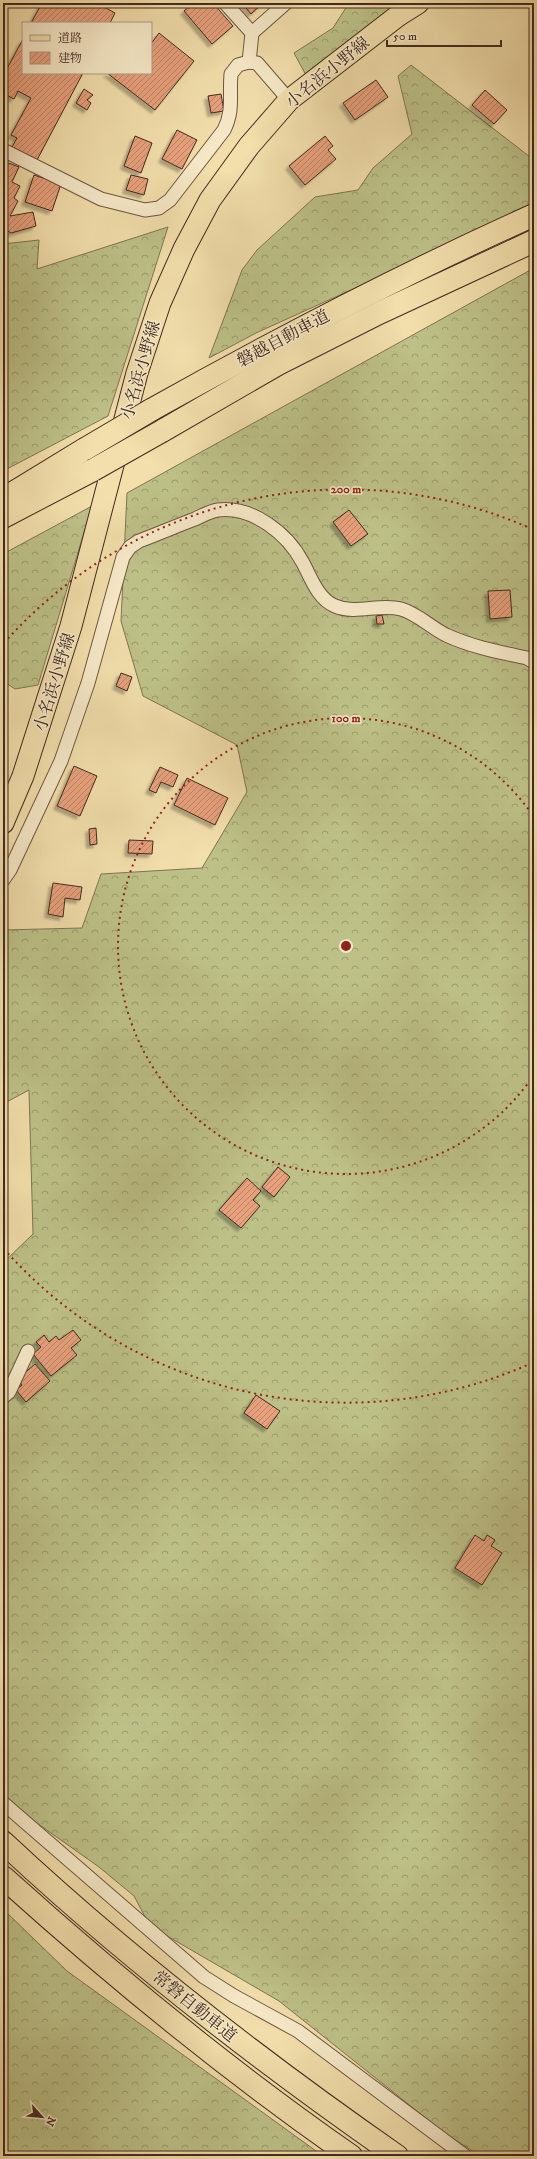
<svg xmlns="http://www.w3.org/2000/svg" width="537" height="2159" viewBox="0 0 537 2159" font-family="'IM FELL DW Pica','Noto Serif JP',serif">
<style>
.forest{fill:url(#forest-crowns);stroke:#807554}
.building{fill:url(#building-hatch);stroke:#42291f;filter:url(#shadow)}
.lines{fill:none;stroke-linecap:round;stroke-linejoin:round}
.minor-casing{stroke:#6e5642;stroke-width:15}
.primary-casing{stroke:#42291f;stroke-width:23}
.motorway-casing{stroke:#42291f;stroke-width:24}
.minor{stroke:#f7eac9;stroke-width:13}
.primary{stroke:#f2dfac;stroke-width:21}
.motorway{stroke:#f2dfac;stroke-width:22}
.motorway-bridge-casing{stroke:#42291f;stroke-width:24;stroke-linecap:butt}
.motorway-bridge{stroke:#f2dfac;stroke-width:22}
.ring{fill:none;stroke:#8f2418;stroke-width:2;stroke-dasharray:2 4}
.labels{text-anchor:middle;stroke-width:3;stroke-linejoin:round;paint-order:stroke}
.street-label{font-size:17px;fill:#42291f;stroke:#f7eac9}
.centre{fill:#8f2418;stroke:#f7eac9;stroke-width:2}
.ring-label{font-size:12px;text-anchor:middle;font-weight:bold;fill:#8f2418;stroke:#f7eac9;stroke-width:3;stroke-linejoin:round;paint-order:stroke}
</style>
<defs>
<pattern id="forest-crowns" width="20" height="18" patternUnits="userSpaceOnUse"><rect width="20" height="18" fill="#bdc188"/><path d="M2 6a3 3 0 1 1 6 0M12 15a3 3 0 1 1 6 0" fill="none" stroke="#9b9d6f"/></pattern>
<pattern id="building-hatch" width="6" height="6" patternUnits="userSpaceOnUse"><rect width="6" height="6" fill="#e8a17d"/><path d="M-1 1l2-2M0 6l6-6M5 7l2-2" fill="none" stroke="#be8366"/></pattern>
<filter id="shadow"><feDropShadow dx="-3.5" dy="3.5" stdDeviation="1" flood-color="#0004"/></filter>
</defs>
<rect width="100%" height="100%" fill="#f2dfac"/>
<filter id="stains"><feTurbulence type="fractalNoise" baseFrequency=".005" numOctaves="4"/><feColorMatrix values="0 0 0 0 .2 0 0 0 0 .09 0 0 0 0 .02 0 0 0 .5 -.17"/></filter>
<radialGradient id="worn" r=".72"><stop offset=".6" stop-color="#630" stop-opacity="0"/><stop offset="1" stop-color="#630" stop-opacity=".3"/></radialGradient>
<g class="forest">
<polygon points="349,3 420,3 307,77 294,53 333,28"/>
<polygon points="411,65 534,160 534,207 256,333 209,358 242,270 257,250 315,197 358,190 373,168 412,134 398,76"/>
<polygon points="168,227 108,416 3,471 3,244 39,240 37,269"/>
<polygon points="534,268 534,2156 480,2156 442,2131 279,2001 150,1926 134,1896 99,1867 3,1799 3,1263 33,1234 29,1090 3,1104 3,930 82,928 101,874 202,868 247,792 237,745 143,696 121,621 127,493"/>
<polygon points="92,506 38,685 15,689 3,681 3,554"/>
<polygon points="3,1909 67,1971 323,2156 3,2156"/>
</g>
<g class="building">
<polygon points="42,3 97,3 115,13 110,23 31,23"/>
<polygon points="193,3 213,3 233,26 212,44 184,11"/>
<polygon points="242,3 263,3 251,14"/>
<polygon points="159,33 194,61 155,110 107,73 151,73 151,44"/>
<polygon points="23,39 23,73 83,73 37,160 12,147 17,138 11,135 31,98 18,91 14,99 3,93 3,76"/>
<polygon points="376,80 388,97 355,120 343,103"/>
<polygon points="84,89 93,95 87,100 91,103 87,110 76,103"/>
<polygon points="485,90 507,110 494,124 472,105"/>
<polygon points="221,94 224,111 211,113 208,96"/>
<polygon points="177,130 197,140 182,169 162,159"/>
<polygon points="135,136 152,143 141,173 124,166"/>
<polygon points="325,136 333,146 328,150 336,159 305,185 289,166"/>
<polygon points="3,161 19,167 12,182 20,186 14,198 18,201 10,216 33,212 36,226 11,233 3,228"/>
<polygon points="34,175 61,184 52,211 25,202"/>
<polygon points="131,175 148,179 144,195 126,190"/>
<polygon points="349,510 368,534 351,546 333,522"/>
<polygon points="510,590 512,617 490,619 488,591"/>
<polygon points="382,615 384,624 377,624 376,616"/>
<polygon points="121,673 132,677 127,691 116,686"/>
<polygon points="74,766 97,776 80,816 57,806"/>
<polygon points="160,767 178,775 173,787 161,782 156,793 149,790"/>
<polygon points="187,778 228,798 215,825 174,805"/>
<polygon points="96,828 97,844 90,845 89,829"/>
<polygon points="129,840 153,841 152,854 128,853"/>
<polygon points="53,883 82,887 80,900 65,898 63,917 48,914"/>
<polygon points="278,1167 290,1177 274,1197 262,1187"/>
<polygon points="247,1178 261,1191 253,1200 260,1206 241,1228 219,1210"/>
<polygon points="73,1330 81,1340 71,1348 77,1355 51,1376 33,1354 41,1347 36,1342 44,1335 49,1342 56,1336 59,1340"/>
<polygon points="35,1364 50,1381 26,1402 16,1390 22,1385 18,1379"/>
<polygon points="256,1395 280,1411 267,1429 244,1413"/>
<polygon points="475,1535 484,1541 487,1535 495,1540 491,1546 502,1553 482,1585 455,1568"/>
</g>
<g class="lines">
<defs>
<g id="minor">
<polyline points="225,3 252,33 249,62 257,63 289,100"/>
<polyline points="252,33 286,3"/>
<path d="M3,150l98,49 44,11 14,-2 11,-8 54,-70c10,-20 5,-34 7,-56l7,-9 11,-3"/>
<path d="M3,880l7,-10 51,-109 27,-78 35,-126 7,-10 9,-6c19,-7 37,-15 56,-22 7,-3 15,-8 23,-9 35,-4 70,24 85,53 8,15 15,36 32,43 21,9 44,-3 66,3 17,5 29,18 45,26 26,12 53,17 81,23l7,4"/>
<polyline points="3,1397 9,1392 28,1351"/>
<polyline points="3,1803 204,1977 234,1996 298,2031 465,2156"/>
</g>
<polyline id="primary" points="3,823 23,776 71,626 137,373 160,303 184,249 210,200 249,146 289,100 399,15 418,3"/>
<g id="motorway">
<path d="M151,410c125,-70 252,-136 383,-195"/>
<polyline points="162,431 278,364 379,313 534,241"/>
<polyline points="3,499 85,449"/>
<polyline points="3,517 93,470"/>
<path d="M3,1842c123,115 256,218 394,314"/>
<path d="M3,1877c111,100 226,194 348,279"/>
</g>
</defs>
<use href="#minor" class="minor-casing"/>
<use href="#primary" class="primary-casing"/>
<use href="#motorway" class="motorway-casing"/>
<use href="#minor" class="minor"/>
<use href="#primary" class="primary"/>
<use href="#motorway" class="motorway"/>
<defs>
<g id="motorway-bridge">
<polyline points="85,449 151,410"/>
<polyline points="93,470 162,431"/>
</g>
</defs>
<use href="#motorway-bridge" class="motorway-bridge-casing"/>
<use href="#motorway-bridge" class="motorway-bridge"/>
</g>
<g class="ring">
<path d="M534 1075A228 228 0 1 1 534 817"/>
<path d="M532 1363A457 457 0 0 1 4 1249M4 643A457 457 0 0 1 532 529"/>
</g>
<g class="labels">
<g class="street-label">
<text transform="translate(327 72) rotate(-39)" y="6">小名浜小野線</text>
<text transform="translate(283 338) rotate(-28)" y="6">磐越自動車道</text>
<text transform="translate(140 370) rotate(-74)" y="6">小名浜小野線</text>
<text transform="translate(54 682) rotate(-73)" y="6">小名浜小野線</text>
<text transform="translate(195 2006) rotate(39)" y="6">常磐自動車道</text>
</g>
</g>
<circle cx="346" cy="946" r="6" class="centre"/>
<g class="ring-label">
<text x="346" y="493">200 m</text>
<text x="346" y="722">100 m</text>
</g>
<rect width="537" height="2159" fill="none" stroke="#f2dfac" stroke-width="16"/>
<rect x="4" y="4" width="529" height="2151" fill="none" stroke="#42291f" stroke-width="2"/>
<rect x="8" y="8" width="521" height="2143" fill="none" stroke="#42291f"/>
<rect x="22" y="22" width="130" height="52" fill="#f7eac9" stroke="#af9d85"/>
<rect x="30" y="35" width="20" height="6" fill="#f2dfac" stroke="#af9d85"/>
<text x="58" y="42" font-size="12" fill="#42291f">道路</text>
<rect x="30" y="52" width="20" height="12" fill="url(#building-hatch)" stroke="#af9d85"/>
<text x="58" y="62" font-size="12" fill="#42291f">建物</text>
<g transform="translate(42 2117) rotate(117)" stroke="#f7eac9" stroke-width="3" paint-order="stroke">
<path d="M0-3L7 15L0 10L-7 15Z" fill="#42291f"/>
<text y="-6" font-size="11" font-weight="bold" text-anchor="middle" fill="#42291f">N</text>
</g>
<path d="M387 40v6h114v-6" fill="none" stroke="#42291f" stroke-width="2"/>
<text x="393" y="40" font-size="12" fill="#42291f" stroke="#f7eac9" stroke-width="3" paint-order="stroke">50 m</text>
<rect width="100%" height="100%" filter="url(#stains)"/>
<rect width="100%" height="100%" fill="url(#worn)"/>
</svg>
